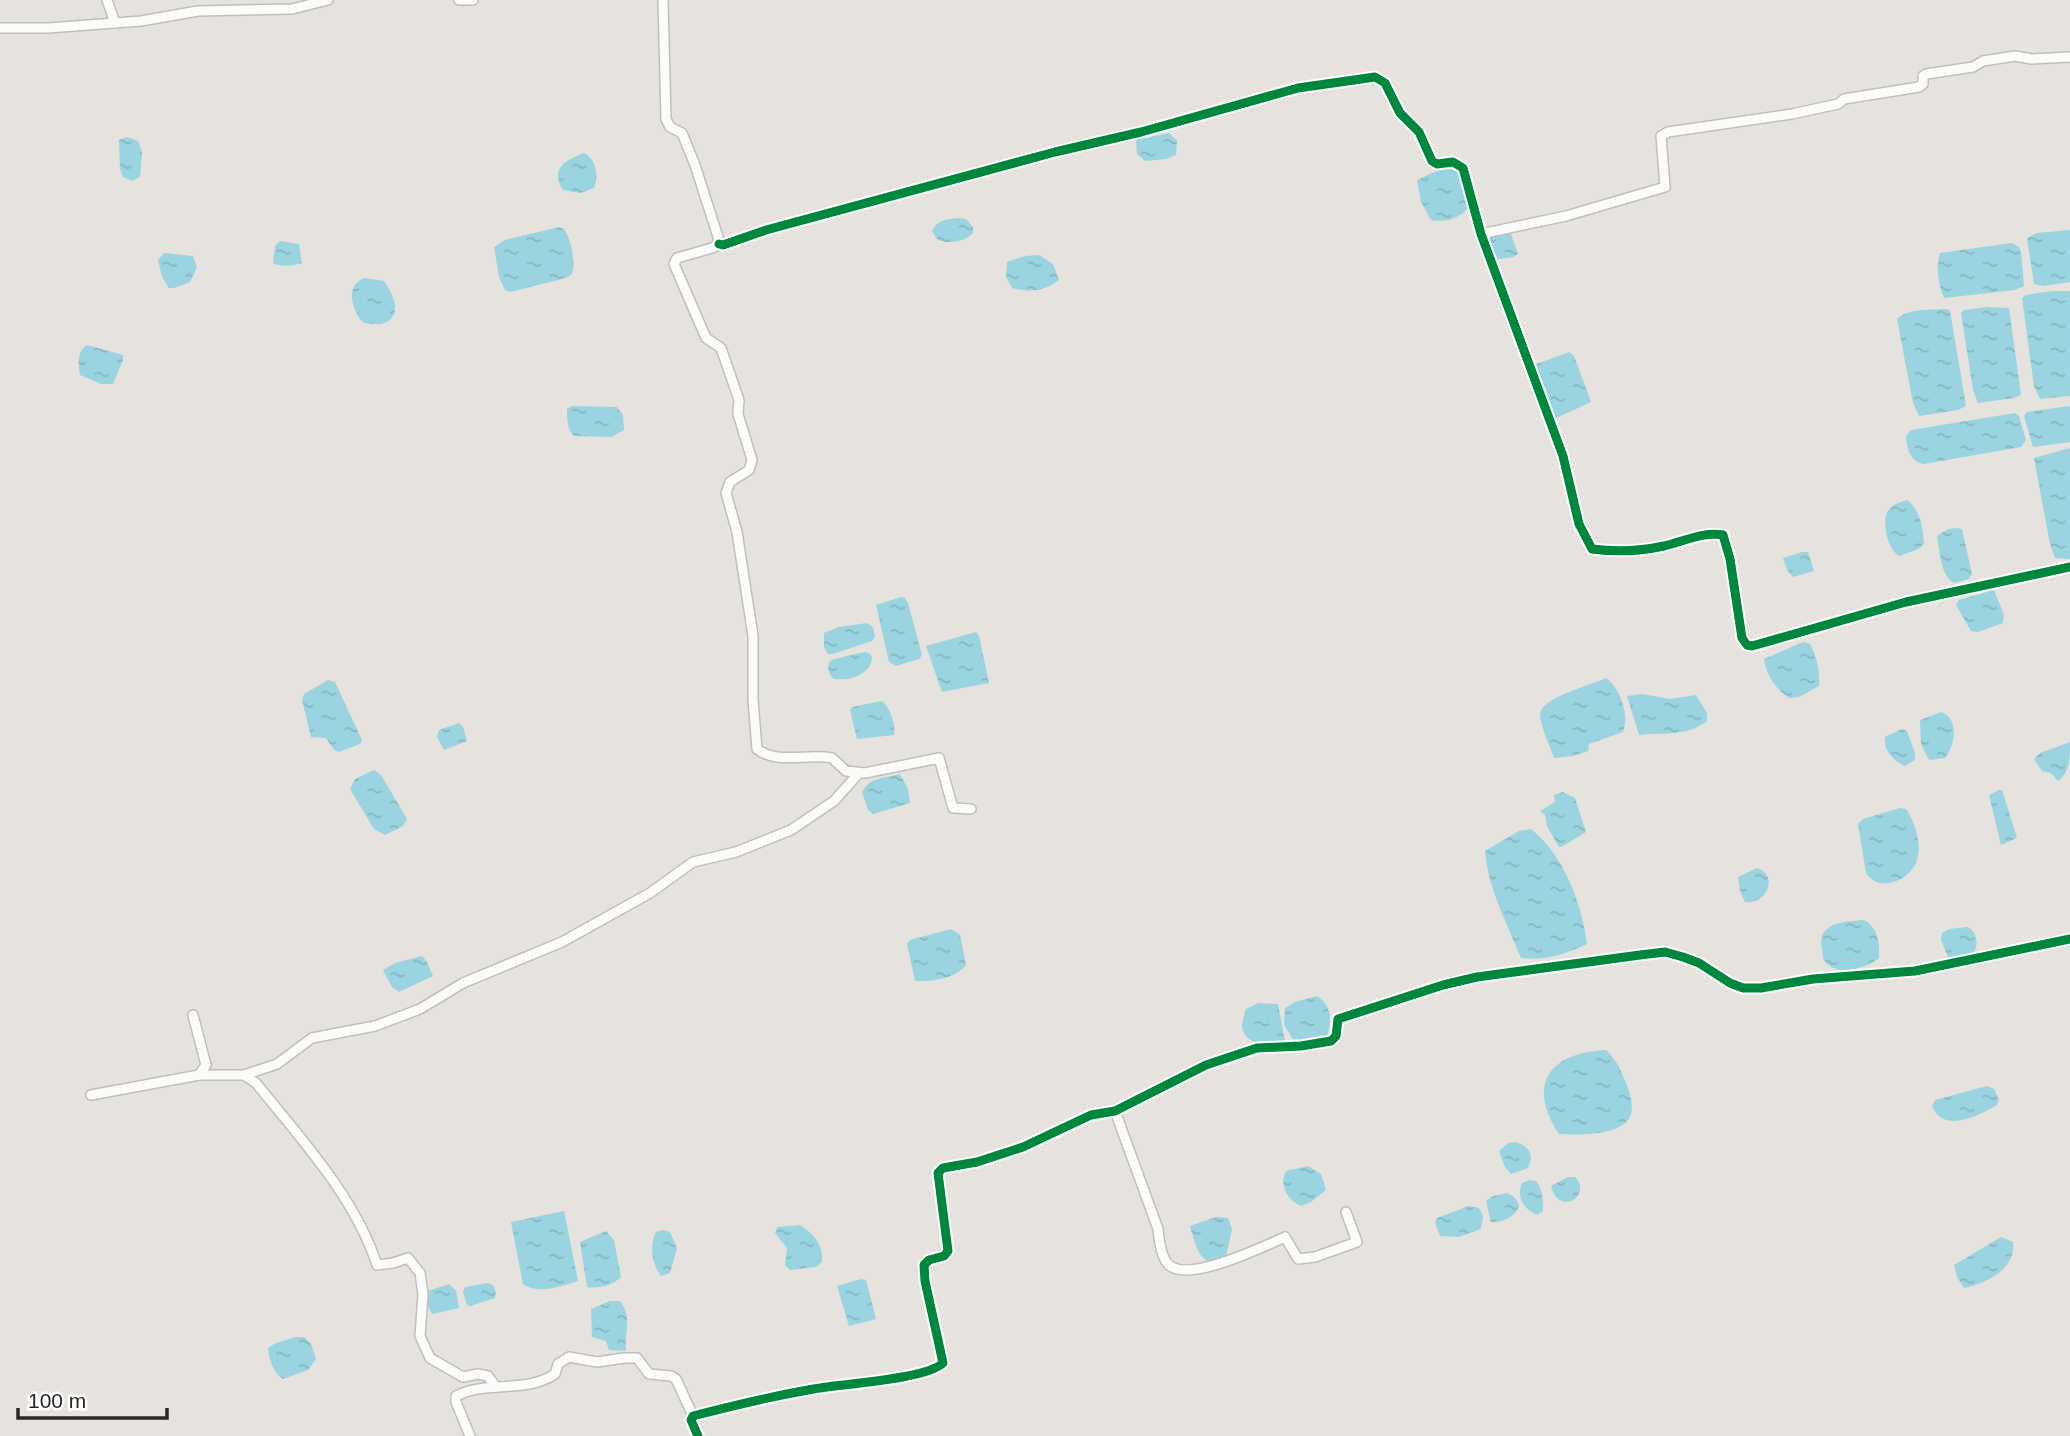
<svg xmlns="http://www.w3.org/2000/svg" width="2070" height="1436" viewBox="0 0 2070 1436" font-family="Helvetica,sans-serif">
<style>
.water{fill:url(#water-ripples)}
.lines{fill:none;stroke-linecap:round;stroke-linejoin:round}
.minor-casing{stroke:#c0bfbf;stroke-width:12}
.minor{stroke:#fbfbfa;stroke-width:9}
.cycleway-casing{stroke:#fff;stroke-width:13}
.cycleway{stroke:#00873e;stroke-width:9}
</style>
<defs>
<pattern id="water-ripples" width="26" height="14" patternUnits="userSpaceOnUse" patternTransform="scale(1.75)"><rect width="26" height="14" fill="#99d4e0"/><path d="M2 4q2-2 4 0t4 0M15 11q2-2 4 0t4 0" fill="none" stroke="#84b6c0"/></pattern>
</defs>
<rect width="100%" height="100%" fill="#e6e2de"/>
<g class="water">
<polygon points="1169,133 1177,141 1176,155 1166,159 1145,161 1137,154 1136,140"/>
<polygon points="127,137 138,141 142,152 140,177 132,181 123,177 120,168 119,140"/>
<path d="M584,153c12,6 15,23 10,35l-14,5 -17,-3c-14,-22 3,-30 21,-37z"/>
<path d="M1453,166l8,4 8,36c-7,12 -24,17 -38,14l-10,-18 -4,-22 26,-12z"/>
<path d="M958,218l8,1 7,8v6c-8,9 -26,12 -36,6l-5,-8c5,-11 15,-12 26,-13z"/>
<path d="M559,227l5,2c7,11 12,32 8,45l-6,4 -56,14 -5,-2 -6,-13 -5,-30 11,-7z"/>
<polygon points="2070,230 2070,282 2043,286 2034,284 2027,238 2037,233"/>
<polygon points="1510,231 1518,254 1513,257 1493,260 1486,237"/>
<path d="M280,241l19,3 3,19c-8,3 -22,4 -29,0l2,-17z"/>
<path d="M2012,243l7,4 2,5 3,34 -9,4 -71,8c-6,-12 -8,-33 -4,-45z"/>
<polygon points="164,253 193,256 197,267 190,282 174,288 169,288 162,277 158,260"/>
<path d="M1039,255l14,9 6,16c-14,11 -31,13 -47,8l-6,-11 1,-15 18,-6z"/>
<path d="M365,278l19,3c9,13 21,37 -3,43 -5,1 -12,-1 -17,-1 -12,-11 -20,-39 1,-45z"/>
<polygon points="2052,291 2070,291 2070,396 2040,399 2034,386 2022,298 2026,295"/>
<polygon points="1987,307 2009,308 2021,395 2014,398 1978,403 1973,390 1961,313 1964,310"/>
<path d="M1947,309l3,2 16,95 -8,4 -39,6 -6,-13 -16,-84c12,-11 34,-9 50,-10z"/>
<path d="M87,345l36,10v5l-10,24h-12l-21,-9c-2,-10 -3,-24 7,-30z"/>
<polygon points="1569,352 1574,356 1591,402 1554,419 1533,367 1534,365"/>
<path d="M572,406l45,1 6,8 1,15 -13,7 -37,-1c-7,-6 -7,-19 -7,-27z"/>
<polygon points="2070,406 2070,442 2033,447 2024,416 2027,412"/>
<path d="M2015,413l4,3 7,24 -5,7 -97,17c-14,-2 -17,-15 -18,-28l5,-6z"/>
<polygon points="2070,448 2070,559 2055,558 2050,544 2034,458"/>
<path d="M1907,500c13,9 16,28 17,44l-6,5 -18,7c-12,-4 -19,-35 -12,-45 4,-7 13,-9 19,-11z"/>
<path d="M1957,528l5,1 10,45 -3,5 -15,4c-14,-8 -14,-32 -17,-47l11,-7z"/>
<polygon points="1802,552 1808,552 1814,571 1793,577 1787,570 1783,558"/>
<polygon points="1994,590 2004,615 2003,623 1978,632 1971,631 1956,605 1959,600"/>
<polygon points="901,597 905,598 908,603 922,655 919,659 896,666 889,662 876,605"/>
<polygon points="867,623 873,627 875,637 872,641 833,654 828,654 824,647 824,633 839,627"/>
<polygon points="976,632 979,636 989,683 942,692 926,646"/>
<path d="M1803,642l7,2c7,14 10,27 9,42l-20,11 -10,1c-14,-10 -22,-22 -25,-39z"/>
<path d="M864,652l5,1 3,4c-1,18 -23,24 -38,22 -6,-5 -8,-13 -3,-19z"/>
<path d="M1606,678c14,9 24,39 17,54l-34,12 -1,7 -15,5 -19,2c-4,-13 -13,-29 -14,-43 -1,-17 52,-30 66,-37z"/>
<polygon points="328,680 335,682 362,740 360,744 339,752 334,750 326,738 311,737 302,700 304,694"/>
<path d="M1642,694l28,5 26,-4 11,18v8c-20,16 -43,11 -68,14l-12,-39z"/>
<path d="M882,701c8,6 14,24 12,34l-37,4 -7,-29 2,-3z"/>
<path d="M1941,712c19,7 14,33 4,46l-16,2 -8,-16 -1,-24z"/>
<polygon points="459,723 463,727 467,741 444,750 437,737 439,730"/>
<path d="M1902,729l5,2 8,22v7l-10,6c-12,-5 -22,-16 -20,-29z"/>
<path d="M2070,742c0,14 0,31 -12,39l-7,-8 -9,-2 -8,-12 6,-6z"/>
<polygon points="374,770 381,775 407,819 403,826 385,835 374,829 350,789 355,779"/>
<path d="M900,774l8,15 2,14 -37,11 -5,-4 -6,-18c8,-15 23,-14 38,-18z"/>
<polygon points="1999,790 2002,790 2017,838 2001,845 1989,795"/>
<polygon points="1563,792 1575,798 1586,832 1563,846 1559,847 1547,826 1545,815 1540,811 1555,802 1554,795"/>
<path d="M1900,808l6,1c10,14 19,43 7,59 -10,15 -36,23 -47,5l-8,-49 5,-5z"/>
<path d="M1531,829c33,26 51,75 56,115 -21,10 -42,17 -66,14 -14,-35 -33,-69 -36,-107l34,-20z"/>
<path d="M1757,868c22,7 10,37 -12,34l-5,-11 -2,-14z"/>
<path d="M1864,920c14,8 16,23 15,38 -12,10 -44,20 -55,2 -2,-3 -1,-7 -2,-11 -1,-7 -2,-15 5,-20 9,-8 26,-8 37,-9z"/>
<path d="M1968,927c9,6 11,16 6,25l-23,6 -3,-1 -7,-17 1,-7 7,-4z"/>
<path d="M951,929l9,6 6,30c-9,13 -35,17 -51,16l-8,-37 3,-4z"/>
<polygon points="422,956 427,962 433,976 399,992 392,987 383,970 395,963"/>
<path d="M1317,996c14,9 15,23 11,38l-20,6 -15,-1 -9,-14 1,-17 10,-6z"/>
<path d="M1258,1003l20,1 7,38c-14,2 -41,5 -43,-16 0,-5 3,-12 4,-17z"/>
<path d="M1606,1050c10,9 15,20 20,33 4,10 10,28 2,37 -13,16 -51,15 -69,14 -33,-51 -9,-81 47,-84z"/>
<path d="M1987,1086l7,3 5,10 -2,6c-19,11 -54,29 -65,1l3,-6z"/>
<path d="M1515,1142c13,4 20,11 13,26l-17,6 -6,-7 -6,-16 9,-8z"/>
<path d="M1308,1166l13,8 5,16 -15,12 -10,4c-14,-6 -22,-21 -15,-35z"/>
<path d="M1568,1177h7c18,18 -16,41 -24,9z"/>
<path d="M1530,1180l6,1c7,8 7,20 7,30l-6,4c-13,-5 -21,-18 -15,-32z"/>
<path d="M1507,1193c7,3 10,6 12,13 -5,12 -15,16 -28,16l-5,-21 7,-5z"/>
<polygon points="1469,1206 1479,1208 1483,1216 1481,1229 1459,1237 1440,1236 1435,1223 1437,1218"/>
<path d="M564,1211l14,70c-16,5 -40,14 -55,3l-12,-62z"/>
<path d="M1216,1217l12,1 4,11 -6,27c-25,19 -31,-13 -36,-30z"/>
<path d="M800,1225c13,8 24,20 22,37l-6,5 -26,3 -5,-5 2,-17 -12,-15 2,-6z"/>
<path d="M663,1230l7,2 7,16 -7,25 -9,3c-9,-12 -12,-31 -5,-44z"/>
<path d="M606,1231l8,9 7,37c-7,8 -24,12 -34,10l-7,-45z"/>
<path d="M2001,1237l12,5c4,26 -27,42 -49,46l-7,-11 -3,-12z"/>
<polygon points="861,1279 866,1280 876,1319 849,1326 837,1286"/>
<polygon points="487,1283 493,1285 496,1292 495,1298 470,1306 467,1305 463,1292 465,1287"/>
<polygon points="449,1284 456,1291 459,1308 432,1314 427,1304 428,1291"/>
<path d="M610,1301h10c13,17 4,31 6,50l-17,-1 -3,-9 -14,-4 -1,-28z"/>
<path d="M296,1337h8l7,7 5,15 -8,11 -25,9c-10,-6 -14,-20 -15,-31l8,-5z"/>
</g>
<g class="lines">
<defs>
<g id="minor">
<polyline points="107,0 115,23"/>
<polyline points="459,0 473,0"/>
<path d="M663,0l3,119 4,8 12,6 13,32 24,75v4l-7,4 -35,10 -3,6 32,74 15,10 18,52 -1,14 14,46 -3,10 -19,12 -4,11 11,39 16,104v64l4,49c20,16 51,4 75,9l14,13 19,2 74,-15 14,50 18,1"/>
<polyline points="0,28 48,28 141,21 198,11 292,9 328,0"/>
<polyline points="1481,234 1566,216 1665,187 1661,136 1668,132 1792,114 1838,104 1844,99 1919,87 1923,84 1923,76 1926,74 1973,67 1983,61 2015,56 2032,59 2070,57"/>
<path d="M719,244l4,1 43,-15 289,-78 86,-20 157,-44 77,-11 10,6 15,30 19,19 13,29 5,3 16,-2 10,6 18,66 82,222 16,68 13,25c22,3 49,2 72,-3 18,-4 41,-15 59,-11l7,24 12,79 5,7 5,1 154,-44 164,-35"/>
<path d="M199,1075h45l12,8c45,56 99,114 121,182l16,-2 15,-5 12,15 3,21 -3,42 10,22 33,19 15,-3 10,2 8,11"/>
<polyline points="244,1075 277,1064 312,1038 375,1026 420,1009 463,983 562,942 650,893 693,862 736,852 791,830 834,801 859,773"/>
<polyline points="91,1095 199,1075 206,1065 193,1015"/>
<path d="M1115,1111l43,118c1,11 3,29 11,36 20,18 94,-18 116,-28l13,22 17,-2 42,-15 -11,-30"/>
<path d="M470,1436l-14,-34v-6c31,-16 69,-2 99,-22l3,-10 11,-7 28,5 27,-4h13l12,16 22,2 5,3 17,37"/>
<path d="M698,1436l-7,-16 2,-4c38,-10 76,-19 115,-26 29,-6 117,-10 135,-27l-18,-82 -1,-16 5,-5 15,-4 4,-5 -10,-78 5,-5 34,-6 46,-15 68,-32 24,-4 91,-46 51,-17 44,-2 30,-5 5,-5 2,-17 105,-34 34,-8 163,-22 25,-3 18,5 16,6 31,20 13,5h18l52,-9 102,-8 155,-32"/>
</g>
</defs>
<use href="#minor" class="minor-casing"/>
<use href="#minor" class="minor"/>
<defs>
<g id="cycleway">
<path d="M719,244l4,1 43,-15 289,-78 86,-20 157,-44 77,-11 10,6 15,30 19,19 13,29 5,3 16,-2 10,6 18,66 82,222 16,68 13,25c22,3 49,2 72,-3 18,-4 41,-15 59,-11l7,24 12,79 5,7 5,1 154,-44 164,-35"/>
<path d="M698,1436l-7,-16 2,-4c38,-10 76,-19 115,-26 29,-6 117,-10 135,-27l-18,-82 -1,-16 5,-5 15,-4 4,-5 -10,-78 5,-5 34,-6 46,-15 68,-32 24,-4 91,-46 51,-17 44,-2 30,-5 5,-5 2,-17 105,-34 34,-8 163,-22 25,-3 18,5 16,6 31,20 13,5h18l52,-9 102,-8 155,-32"/>
</g>
</defs>
<use href="#cycleway" class="cycleway-casing"/>
<use href="#cycleway" class="cycleway"/>
</g>
<path d="M18 1408v10h149v-10" fill="none" stroke="#282828" stroke-width="3.5"/>
<text x="28" y="1408" font-size="21" fill="#282828" stroke="#ffffff" stroke-width="5" paint-order="stroke">100 m</text>
</svg>
